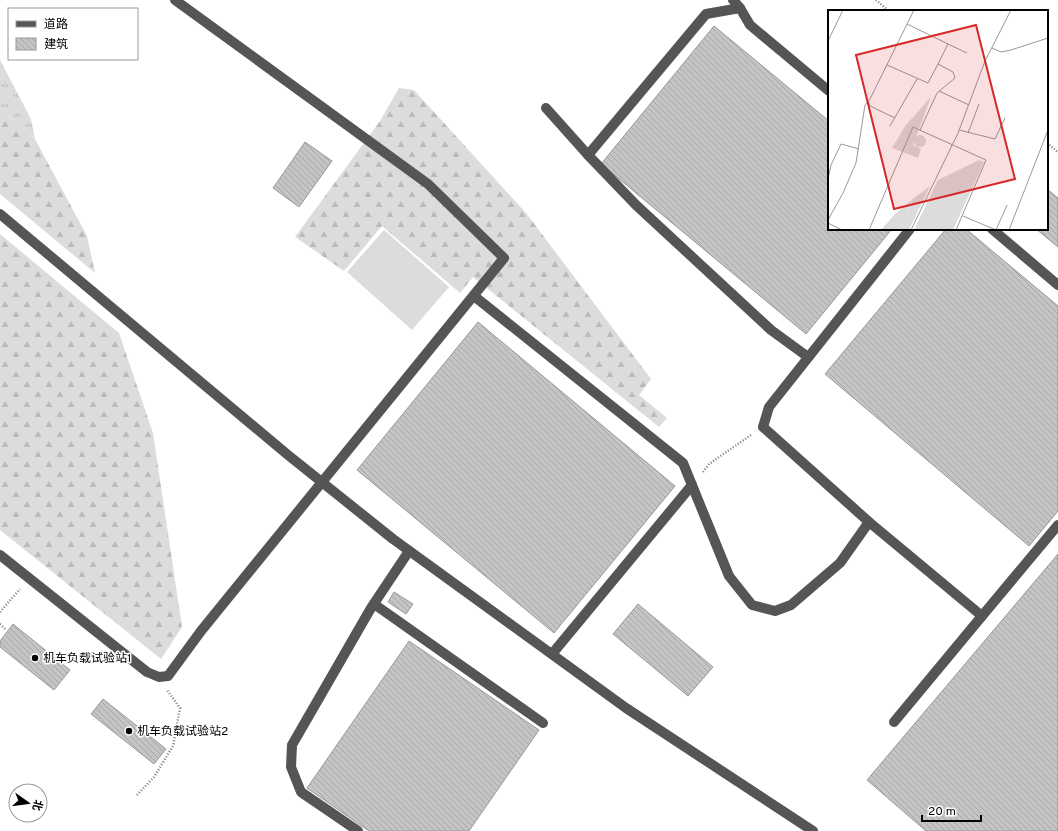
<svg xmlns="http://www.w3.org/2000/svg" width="1058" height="831" viewBox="0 0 1058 831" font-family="Overpass,'Noto Sans SC',sans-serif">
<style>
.grass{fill:url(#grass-tufts)}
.forest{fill:url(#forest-firs)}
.pitch{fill:#dcdcdc}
.building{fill:url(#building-back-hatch);stroke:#999}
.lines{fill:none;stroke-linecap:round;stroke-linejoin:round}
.path{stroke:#777;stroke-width:2.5;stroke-dasharray:1 2;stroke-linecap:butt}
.minor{stroke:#555;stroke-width:10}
.poi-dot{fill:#000;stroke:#fff;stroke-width:1.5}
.labels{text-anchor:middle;stroke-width:3;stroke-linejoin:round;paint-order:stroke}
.poi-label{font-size:12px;fill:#000;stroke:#fff;text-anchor:start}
.inset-road{fill:none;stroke:#999;stroke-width:1}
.view{fill:#d62828;fill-opacity:0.15;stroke:#d62828;stroke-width:2}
.inset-edge{fill:none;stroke:#000;stroke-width:2}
</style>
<defs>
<pattern id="grass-tufts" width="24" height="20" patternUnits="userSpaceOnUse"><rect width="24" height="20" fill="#dcdcdc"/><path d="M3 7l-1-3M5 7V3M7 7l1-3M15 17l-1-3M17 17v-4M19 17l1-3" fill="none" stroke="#bbb"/></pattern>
<pattern id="forest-firs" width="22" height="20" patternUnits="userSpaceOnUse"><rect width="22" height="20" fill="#dcdcdc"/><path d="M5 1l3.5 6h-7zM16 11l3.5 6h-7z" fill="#bbb"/></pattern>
<pattern id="building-back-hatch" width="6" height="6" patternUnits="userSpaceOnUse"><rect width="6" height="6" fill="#c4c4c4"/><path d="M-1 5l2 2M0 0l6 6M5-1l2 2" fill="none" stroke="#a7a7a7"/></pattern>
</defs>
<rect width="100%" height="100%" fill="#fff"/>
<polygon class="grass" points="0,60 31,119 35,139 0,108"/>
<g class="forest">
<polygon points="399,88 414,90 526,213 651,379 639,395 667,418 659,427 473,277 460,293 382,226 344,271 295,237 380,121"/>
<polygon points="0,108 35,139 87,236 95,273 0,194"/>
<polygon points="0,234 119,333 153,433 182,627 161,659 0,530"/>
</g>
<polygon class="pitch" points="384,230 449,287 412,330 347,272"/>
<g class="building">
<polygon points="714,26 829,121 829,229 892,229 806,334 601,164"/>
<polygon points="305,142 332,161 299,207 273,188"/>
<polygon points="1047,189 1058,198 1058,247 1036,229 1047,229"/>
<polygon points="946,229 966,229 1058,306 1058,511 1029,546 825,374"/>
<polygon points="478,322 675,486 554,633 357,470"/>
<polygon points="1058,554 1058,831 926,831 867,780"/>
<polygon points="394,592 413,604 406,614 388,602"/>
<polygon points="638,604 713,667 688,696 613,634"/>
<polygon points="13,624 70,670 54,690 0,647 0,641"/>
<polygon points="409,641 539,730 469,831 369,831 307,788"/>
<polygon points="103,699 166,749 154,764 91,714"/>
</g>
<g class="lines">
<g class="path">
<polyline points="876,0 889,11"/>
<polyline points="1047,143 1058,152"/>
<polyline points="703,472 709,464 751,435"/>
<polyline points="0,612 20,589"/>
<polyline points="0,624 5,629"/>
<polyline points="137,795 154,777 173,746 180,708 167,690"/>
</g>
<g class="minor">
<polyline points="733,0 740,8 750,25 829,91"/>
<polyline points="546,108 588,155 636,205 771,330 808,357"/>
<polyline points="588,155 706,14 740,8"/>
<polyline points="0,214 288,455 393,539 626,708 813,831"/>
<polyline points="910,229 769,407 763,427 869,522 982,616 1058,525"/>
<polyline points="992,229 1058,285"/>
<polyline points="474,296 683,463 729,576 752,605 775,611 791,605 840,563 869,522"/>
<polyline points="0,555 147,672 159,677 168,676 201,631 504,258 428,184 175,0"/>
<polyline points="374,604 543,723"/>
<polyline points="552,654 692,485"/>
<polyline points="894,722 982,616"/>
<polyline points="358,831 301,792 291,767 292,745 371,608 409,551"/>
</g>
</g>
<g class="poi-dot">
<circle cx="35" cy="658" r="4"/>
<circle cx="129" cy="731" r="4"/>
</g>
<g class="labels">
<g class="poi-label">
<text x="43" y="662">机车负载试验站1</text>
<text x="137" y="735">机车负载试验站2</text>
</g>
</g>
<g transform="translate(828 10)">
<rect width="220" height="220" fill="#fff"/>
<path d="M85,189l-13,31h-19l14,-16z" fill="#dcdcdc"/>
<path d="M103,87l-18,48 8,4 -3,9 -26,-10 14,-23zM151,150l5,2 -31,68h-39l24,-50zM102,176l-21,44h-9l13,-31z" fill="#dcdcdc"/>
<path d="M86 131a6 6 0 1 1 12 0a6 6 0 1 1-12 0Z" fill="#dcdcdc"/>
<path class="inset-road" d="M0,31l15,-31M120,34l19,9M164,38l9,4 10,-2 37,-12M59,55l41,18 10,-19 10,-20 -41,-20M111,81l30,14M40,91l2,5 25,12M62,116l27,-47M92,120l17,-37 18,-15 -2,-6 -15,-8M131,120l36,9 10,-21M140,123l11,-29M0,169l3,-14 10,-21 18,5M135,206l33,14M0,210l15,-27 13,-30 9,-58 5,-6 44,-89M0,213l14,7M41,220l44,-103 73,33 -30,70M83,220l47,-97 27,-72 26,-51M168,220l11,-25M181,220l39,-100"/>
<path class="view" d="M148,15l39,154 -121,30 -38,-154z"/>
<rect width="220" height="220" class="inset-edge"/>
</g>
<rect x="8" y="8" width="130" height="52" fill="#ffffff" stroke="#999999"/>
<rect x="16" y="21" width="20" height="6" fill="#555555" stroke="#999999"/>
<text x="44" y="28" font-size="12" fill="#000000">道路</text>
<rect x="16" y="38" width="20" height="12" fill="url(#building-back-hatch)" stroke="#999999"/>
<text x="44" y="48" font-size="12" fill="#000000">建筑</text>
<g transform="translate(28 803) rotate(104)"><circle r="19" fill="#ffffff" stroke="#999999"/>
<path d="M0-3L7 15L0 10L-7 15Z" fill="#000000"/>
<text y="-6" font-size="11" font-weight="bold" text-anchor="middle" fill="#000000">北</text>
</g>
<path d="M922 815v6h59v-6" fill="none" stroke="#000000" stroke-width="2"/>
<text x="928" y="815" font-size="12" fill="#000000" stroke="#ffffff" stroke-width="3" paint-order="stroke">20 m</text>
</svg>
